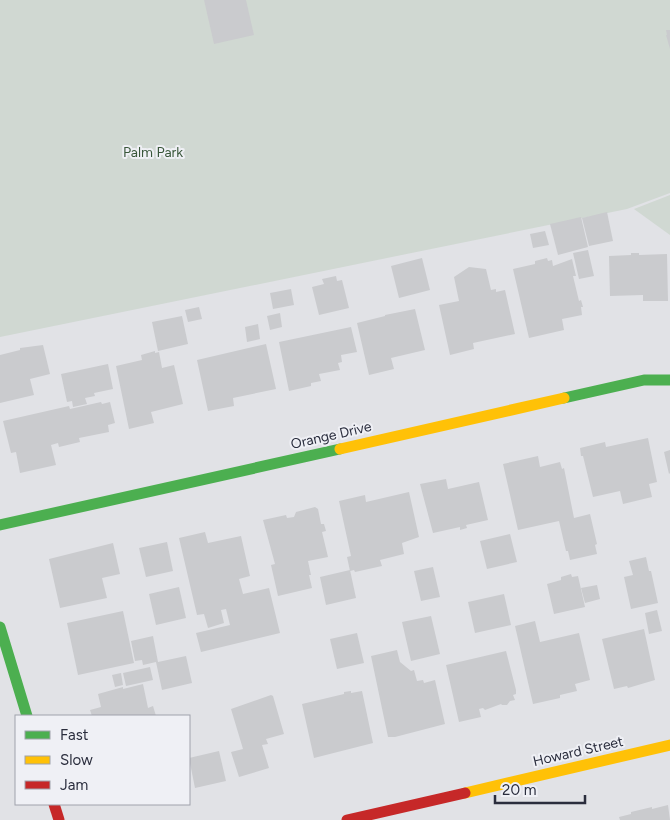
<svg xmlns="http://www.w3.org/2000/svg" width="670" height="820" viewBox="0 0 670 820" font-family="Figtree,sans-serif">
<style>
.green{fill:#d0d8d2}
.building{fill:#cacbce}
.lines{fill:none;stroke-linecap:round;stroke-linejoin:round}
.fast{stroke:#4caf50;stroke-width:11}
.slow{stroke:#ffc107;stroke-width:11}
.jam{stroke:#c62828;stroke-width:11}
.labels{text-anchor:middle;stroke-width:4;stroke-linejoin:round;paint-order:stroke}
.park-label{font-size:14px;fill:#39573a;stroke:#eff0f5}
.street-label{font-size:14px;fill:#2a2d3d;stroke:#eff0f5}
</style>
<rect width="100%" height="100%" fill="#e1e2e6"/>
<g class="green">
<polygon points="0,0 670,0 670,193 627,209 0,337"/>
<polygon points="670,195 670,235 634,209"/>
</g>
<g class="building">
<polygon points="204,0 246,0 254,35 214,44"/>
<polygon points="666,30 670,30 670,49 666,35 667,35"/>
<polygon points="607,212 613,241 589,246 582,218"/>
<polygon points="581,217 588,247 558,255 550,224"/>
<polygon points="545,231 549,245 533,248 530,234"/>
<polygon points="588,250 594,276 579,279 573,253"/>
<polygon points="631,253 639,253 639,255 667,254 668,301 643,301 643,295 610,296 609,256 631,255"/>
<polygon points="422,258 430,290 399,298 391,266"/>
<polygon points="547,258 548,261 552,260 553,266 572,259 576,276 573,276 579,301 581,300 583,307 581,307 582,315 562,319 564,330 529,338 513,269 535,264 535,261"/>
<polygon points="469,267 486,269 491,290 496,289 496,292 505,290 515,334 473,343 474,349 450,355 439,305 459,301 454,277"/>
<polygon points="336,276 337,281 342,280 349,308 319,315 312,287 324,284 322,279"/>
<polygon points="291,289 294,305 273,309 270,293"/>
<polygon points="199,307 202,319 188,322 185,310"/>
<polygon points="415,309 425,350 391,358 394,369 369,375 357,323 385,316 385,315"/>
<polygon points="280,313 282,327 270,330 267,316"/>
<polygon points="182,316 188,344 158,351 152,322"/>
<polygon points="258,324 260,339 247,342 245,327"/>
<polygon points="351,327 357,352 341,355 342,362 338,363 340,370 319,374 321,381 311,383 311,386 289,391 279,342"/>
<polygon points="266,344 276,389 233,398 234,406 208,411 197,360"/>
<polygon points="43,345 50,374 30,379 34,395 0,403 0,355 20,350 20,348"/>
<polygon points="155,351 155,353 159,352 162,368 174,365 183,404 151,412 154,423 129,429 116,366 142,360 141,355"/>
<polygon points="108,364 113,389 94,393 95,396 85,398 87,404 73,407 72,401 67,402 61,374"/>
<polygon points="101,402 102,404 110,402 115,423 108,425 109,432 79,438 80,442 59,447 58,443 51,445 56,465 20,473 16,452 11,453 3,421 69,406 70,409"/>
<polygon points="648,438 657,482 649,484 652,497 623,504 620,491 593,497 583,456 581,456 580,448 605,442 606,447"/>
<polygon points="670,450 670,473 669,474 664,452"/>
<polygon points="538,456 540,467 560,462 562,469 564,468 574,518 590,514 597,544 595,545 597,554 570,560 568,551 566,551 559,521 518,530 503,464"/>
<polygon points="446,479 448,489 479,482 488,520 466,525 467,528 460,530 460,527 433,533 420,484"/>
<polygon points="409,492 419,537 402,543 404,554 380,560 382,566 355,572 354,570 350,571 347,557 351,556 339,501 365,495 366,502"/>
<polygon points="315,507 318,509 321,524 324,524 326,531 322,532 328,557 308,561 311,575 309,575 312,588 278,596 271,565 275,564 263,520 286,515 287,518 294,517 296,512"/>
<polygon points="205,532 208,543 241,536 250,576 239,579 243,594 269,588 280,633 201,652 196,633 230,625 226,609 221,610 224,623 208,628 204,614 197,615 179,538"/>
<polygon points="510,534 517,562 487,569 480,541"/>
<polygon points="167,542 173,571 146,577 139,548"/>
<polygon points="113,543 120,574 102,578 107,598 60,608 49,559"/>
<polygon points="646,557 649,571 651,571 658,603 631,609 624,577 633,575 629,561"/>
<polygon points="433,567 440,597 421,601 414,571"/>
<polygon points="350,570 356,598 326,605 320,577"/>
<polygon points="571,574 572,577 578,576 585,607 554,614 547,584 561,580 561,577"/>
<polygon points="597,585 600,599 585,603 581,588"/>
<polygon points="179,587 186,618 156,625 149,594"/>
<polygon points="504,594 511,625 475,633 468,602"/>
<polygon points="657,610 662,631 649,634 645,613"/>
<polygon points="123,611 134,663 78,675 67,623"/>
<polygon points="431,616 440,654 411,661 402,622"/>
<polygon points="535,621 540,642 579,633 590,680 575,684 577,691 560,695 560,698 533,704 515,626"/>
<polygon points="644,629 655,680 628,688 627,686 614,689 602,639"/>
<polygon points="357,633 364,663 337,669 330,639"/>
<polygon points="153,636 158,662 186,656 192,683 162,690 156,662 143,665 142,660 135,661 131,641"/>
<polygon points="397,650 400,662 411,671 414,670 417,681 423,680 424,683 435,680 445,724 395,737 388,737 371,656"/>
<polygon points="506,651 516,690 516,694 513,695 515,700 510,701 507,705 502,705 501,704 485,710 483,708 479,709 481,717 459,722 446,665"/>
<polygon points="150,667 153,680 126,686 123,673"/>
<polygon points="121,673 123,685 115,687 112,675"/>
<polygon points="143,684 148,708 153,706 156,716 92,716 90,710 101,707 98,694 123,687 123,689"/>
<polygon points="351,691 351,693 362,691 373,743 314,758 302,704 344,694 344,692"/>
<polygon points="271,695 273,696 284,734 266,739 268,744 262,745 269,768 239,777 231,752 243,749 231,709"/>
<polygon points="219,751 226,781 195,788 189,758"/>
<polygon points="668,805 670,820 620,820 619,817 631,814 631,812 652,807 652,809"/>
</g>
<g class="lines">
<g class="fast">
<polyline points="564,398 644,380 670,380"/>
<polyline points="0,525 340,449"/>
<polyline points="0,627 27,716"/>
</g>
<g class="slow">
<polyline points="340,449 564,398"/>
<polyline points="465,793 670,745"/>
</g>
<g class="jam">
<polyline points="54,804 59,820"/>
<polyline points="347,820 465,793"/>
</g>
</g>
<g class="labels">
<g class="park-label">
<text x="153" y="157">Palm Park</text>
</g>
<g class="street-label">
<text transform="translate(331 435) rotate(-13)" y="5">Orange Drive</text>
<text transform="translate(578 751) rotate(-13)" y="5">Howard Street</text>
</g>
</g>
<rect x="15" y="715" width="175" height="90" fill="#eff0f5" stroke="#a0a2ab"/>
<rect x="25" y="731" width="25" height="8" fill="#4caf50" stroke="#a0a2ab"/>
<text x="60" y="740" font-size="15" fill="#2a2d3d">Fast</text>
<rect x="25" y="756" width="25" height="8" fill="#ffc107" stroke="#a0a2ab"/>
<text x="60" y="765" font-size="15" fill="#2a2d3d">Slow</text>
<rect x="25" y="781" width="25" height="8" fill="#c62828" stroke="#a0a2ab"/>
<text x="60" y="790" font-size="15" fill="#2a2d3d">Jam</text>
<path d="M495 795v8h90v-8" fill="none" stroke="#2a2d3d" stroke-width="2.5"/>
<text x="502" y="795" font-size="15" fill="#2a2d3d" stroke="#eff0f5" stroke-width="4" paint-order="stroke">20 m</text>
</svg>
